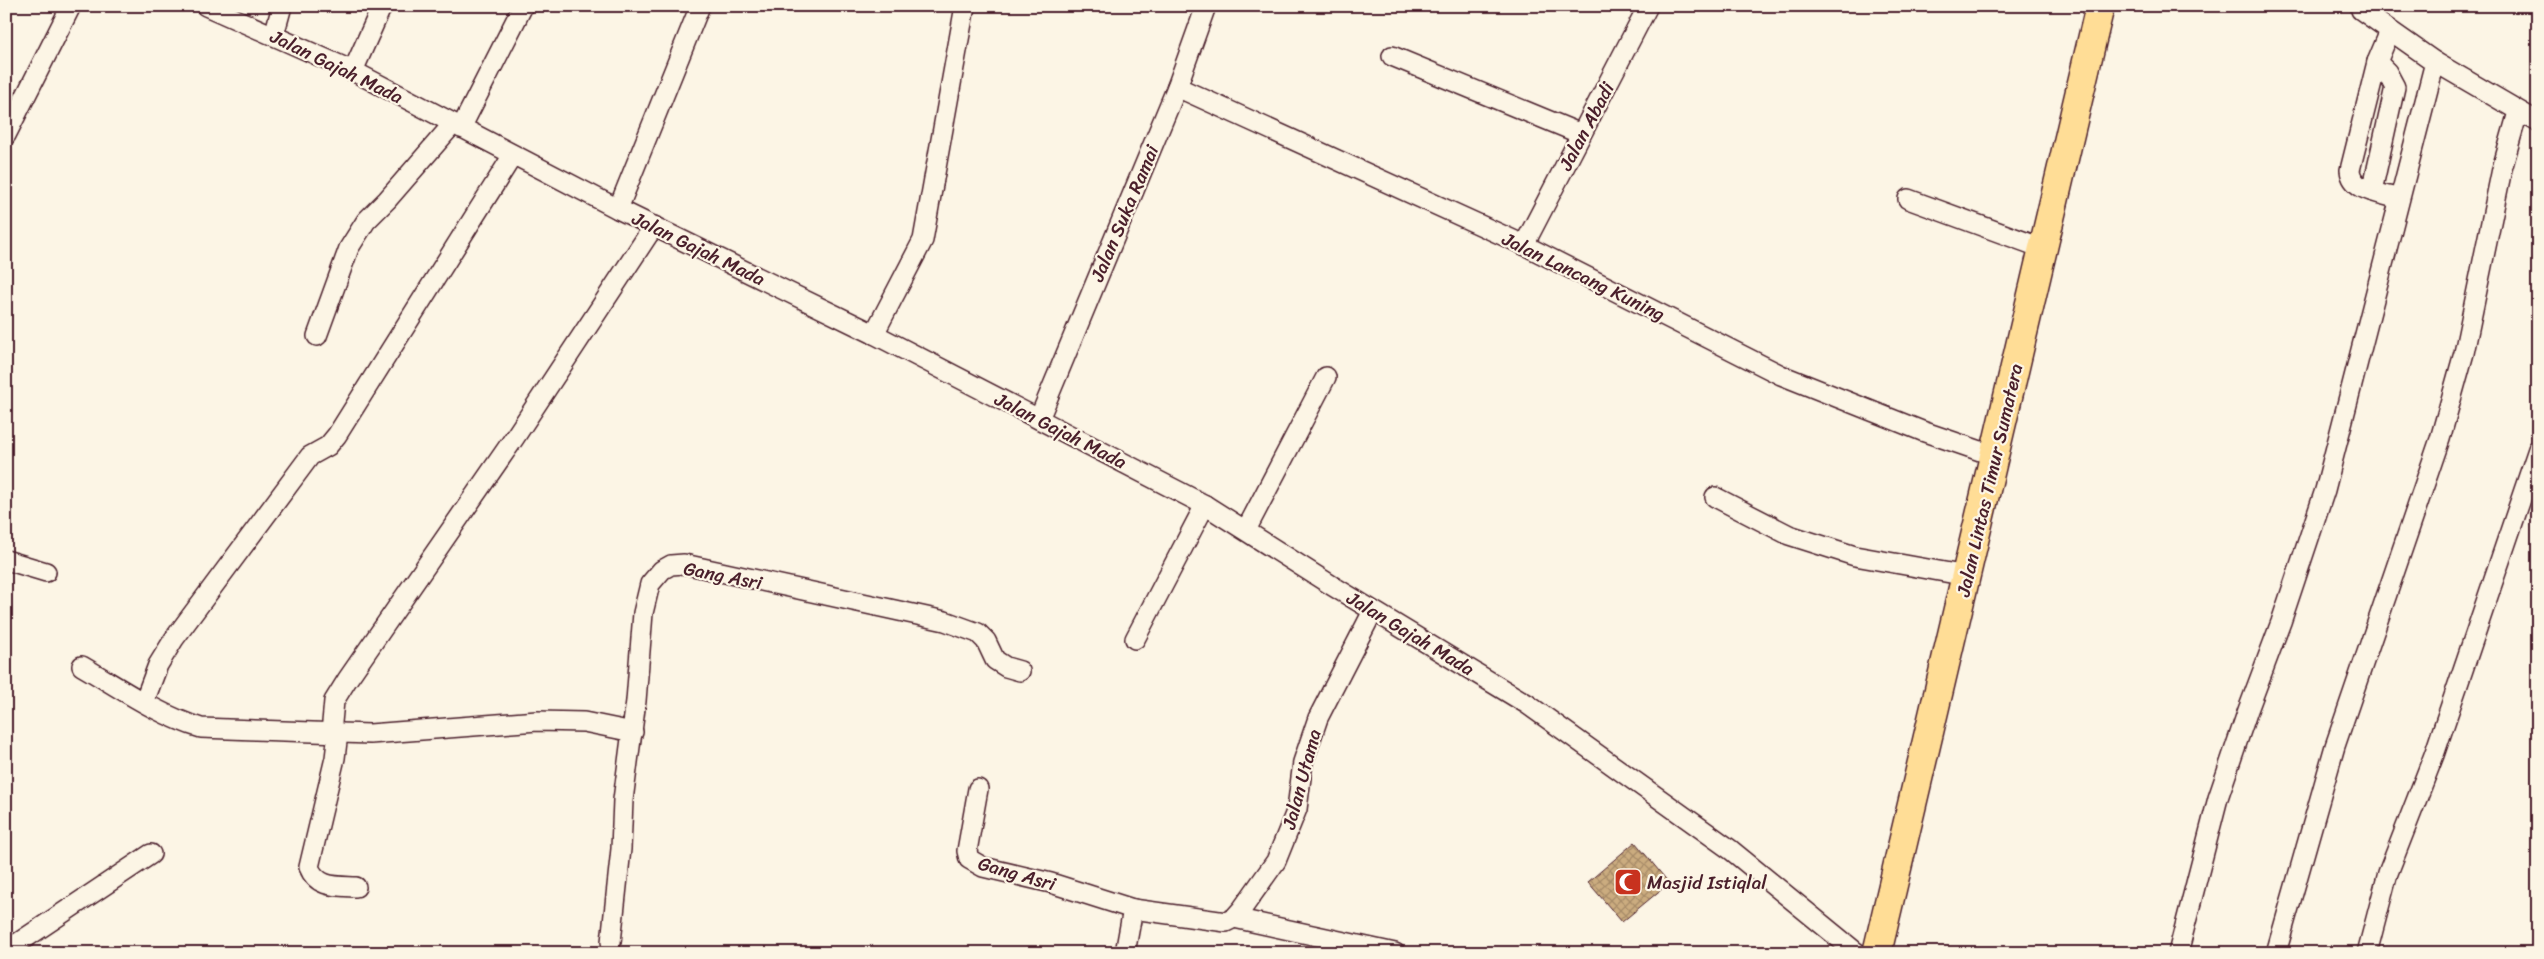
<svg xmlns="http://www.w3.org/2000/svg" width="2544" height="959" viewBox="0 0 2544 959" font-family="Sriracha,sans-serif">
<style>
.building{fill:url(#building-cross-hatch);stroke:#4a1f2b}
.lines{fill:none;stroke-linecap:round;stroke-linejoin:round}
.minor-casing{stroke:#4a1f2b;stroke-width:22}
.highway-casing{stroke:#4a1f2b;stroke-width:31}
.minor{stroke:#fcf5e5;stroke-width:19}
.highway{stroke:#ffdd96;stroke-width:28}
.labels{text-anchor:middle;stroke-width:4.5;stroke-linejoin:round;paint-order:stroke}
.street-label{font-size:19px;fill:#4a1f2b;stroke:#fcf5e5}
.poi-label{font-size:19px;fill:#4a1f2b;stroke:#fcf5e5;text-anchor:start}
</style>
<defs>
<pattern id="building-cross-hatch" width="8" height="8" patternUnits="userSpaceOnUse" patternTransform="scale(1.25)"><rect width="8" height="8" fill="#cbac7f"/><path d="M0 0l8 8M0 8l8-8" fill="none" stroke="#a78b68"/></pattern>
</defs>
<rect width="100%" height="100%" fill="#fcf5e5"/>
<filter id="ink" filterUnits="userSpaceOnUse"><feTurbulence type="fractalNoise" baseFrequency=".02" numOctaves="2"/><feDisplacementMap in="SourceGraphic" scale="10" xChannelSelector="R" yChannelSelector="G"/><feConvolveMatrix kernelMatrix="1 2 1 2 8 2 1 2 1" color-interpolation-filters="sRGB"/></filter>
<g filter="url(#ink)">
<polygon class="building" points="1635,842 1669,883 1622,922 1588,882"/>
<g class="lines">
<defs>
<g id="minor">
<polyline points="206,6 353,71 618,209 874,334 1205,505 1331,585 1527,704 1731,850 1857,953"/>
<polyline points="2361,10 2435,62 2538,122"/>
<path d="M2390,31l-13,31 -27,108c2,22 31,23 49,29"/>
<polyline points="274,35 282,6"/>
<polyline points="1392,56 1581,134"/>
<polyline points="353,71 382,6"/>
<polyline points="1177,87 1524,245 1781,375 1922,431 1995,456"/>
<polyline points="461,128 523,6"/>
<polyline points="6,135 71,6"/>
<polyline points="2372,191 2395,87 2387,72 2377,62"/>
<polyline points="1908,199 2042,248"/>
<polyline points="618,209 700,6"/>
<polyline points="1524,245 1648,6"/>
<polyline points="874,334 923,240 965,6"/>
<polyline points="317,336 349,248 366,221 387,200 453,124"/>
<polyline points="1039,419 1177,87 1206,6"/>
<polyline points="1715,497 1789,535 1855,556 1967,576"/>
<polyline points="1246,530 1326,377"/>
<polyline points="6,560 46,572"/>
<polyline points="1135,639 1205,505"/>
<path d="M82,666c38,22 76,49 119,62l169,6 167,-13 47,1 49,10"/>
<polyline points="144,702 158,665 174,639 310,456 328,446 337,435 513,155"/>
<polyline points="331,733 334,701 347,680 515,437 654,226"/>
<path d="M338,733l-3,25 -26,109c8,21 27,19 47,20"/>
<polyline points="978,789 967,851 969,859 983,867 1051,883 1133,909"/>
<polyline points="1234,918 1395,953"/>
<polyline points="611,942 621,849 623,800 636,701 643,613 650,584 662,570 671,565 684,564 945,621 978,633 986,641 995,660 1006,667 1020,671"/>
<polyline points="6,951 151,854"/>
<polyline points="1125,953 1133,909 1226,922 1234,918 1242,909 1276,861 1297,809 1303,762 1318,718 1373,611"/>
<polyline points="2178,953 2218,798 2248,710 2281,622 2325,490 2435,62"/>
<polyline points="2276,953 2335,746 2440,439 2464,353 2502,169 2518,112"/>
<polyline points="2367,953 2388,873 2434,755 2538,449"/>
</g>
<polyline id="highway" points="1877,953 2100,6"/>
</defs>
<use href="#minor" class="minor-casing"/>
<use href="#highway" class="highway-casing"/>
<use href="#minor" class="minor"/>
<use href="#highway" class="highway"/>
</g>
</g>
<defs>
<symbol id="mosque-square" viewBox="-11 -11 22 22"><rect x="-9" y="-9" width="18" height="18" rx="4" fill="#c8321e" stroke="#fcf5e5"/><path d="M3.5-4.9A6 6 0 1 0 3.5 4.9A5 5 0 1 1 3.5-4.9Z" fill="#fff"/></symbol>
</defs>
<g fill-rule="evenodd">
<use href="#mosque-square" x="1612" y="866" width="32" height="32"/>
</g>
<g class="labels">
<g class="street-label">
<text transform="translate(337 66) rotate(26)" y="7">Jalan Gajah Mada</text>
<text transform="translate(1586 126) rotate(-62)" y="7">Jalan Abadi</text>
<text transform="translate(1124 213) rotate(-67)" y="7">Jalan Suka Ramai</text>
<text transform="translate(699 248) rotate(26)" y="7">Jalan Gajah Mada</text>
<text transform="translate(1584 276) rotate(26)" y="7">Jalan Lancang Kuning</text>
<text transform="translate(1061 430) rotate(27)" y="7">Jalan Gajah Mada</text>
<text transform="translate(1989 480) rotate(-77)" y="7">Jalan Lintas Timur Sumatera</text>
<text transform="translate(723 575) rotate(11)" y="7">Gang Asri</text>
<text transform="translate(1411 633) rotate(31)" y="7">Jalan Gajah Mada</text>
<text transform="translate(1301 779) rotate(-75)" y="7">Jalan Utama</text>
<text transform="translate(1017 873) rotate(16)" y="7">Gang Asri</text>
</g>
<g class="poi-label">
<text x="1647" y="889">Masjid Istiqlal</text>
</g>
</g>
<rect width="2544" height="959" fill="none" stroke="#fcf5e5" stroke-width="25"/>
<rect x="12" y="12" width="2519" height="934" fill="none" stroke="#4a1f2b" stroke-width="2" filter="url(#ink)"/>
</svg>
